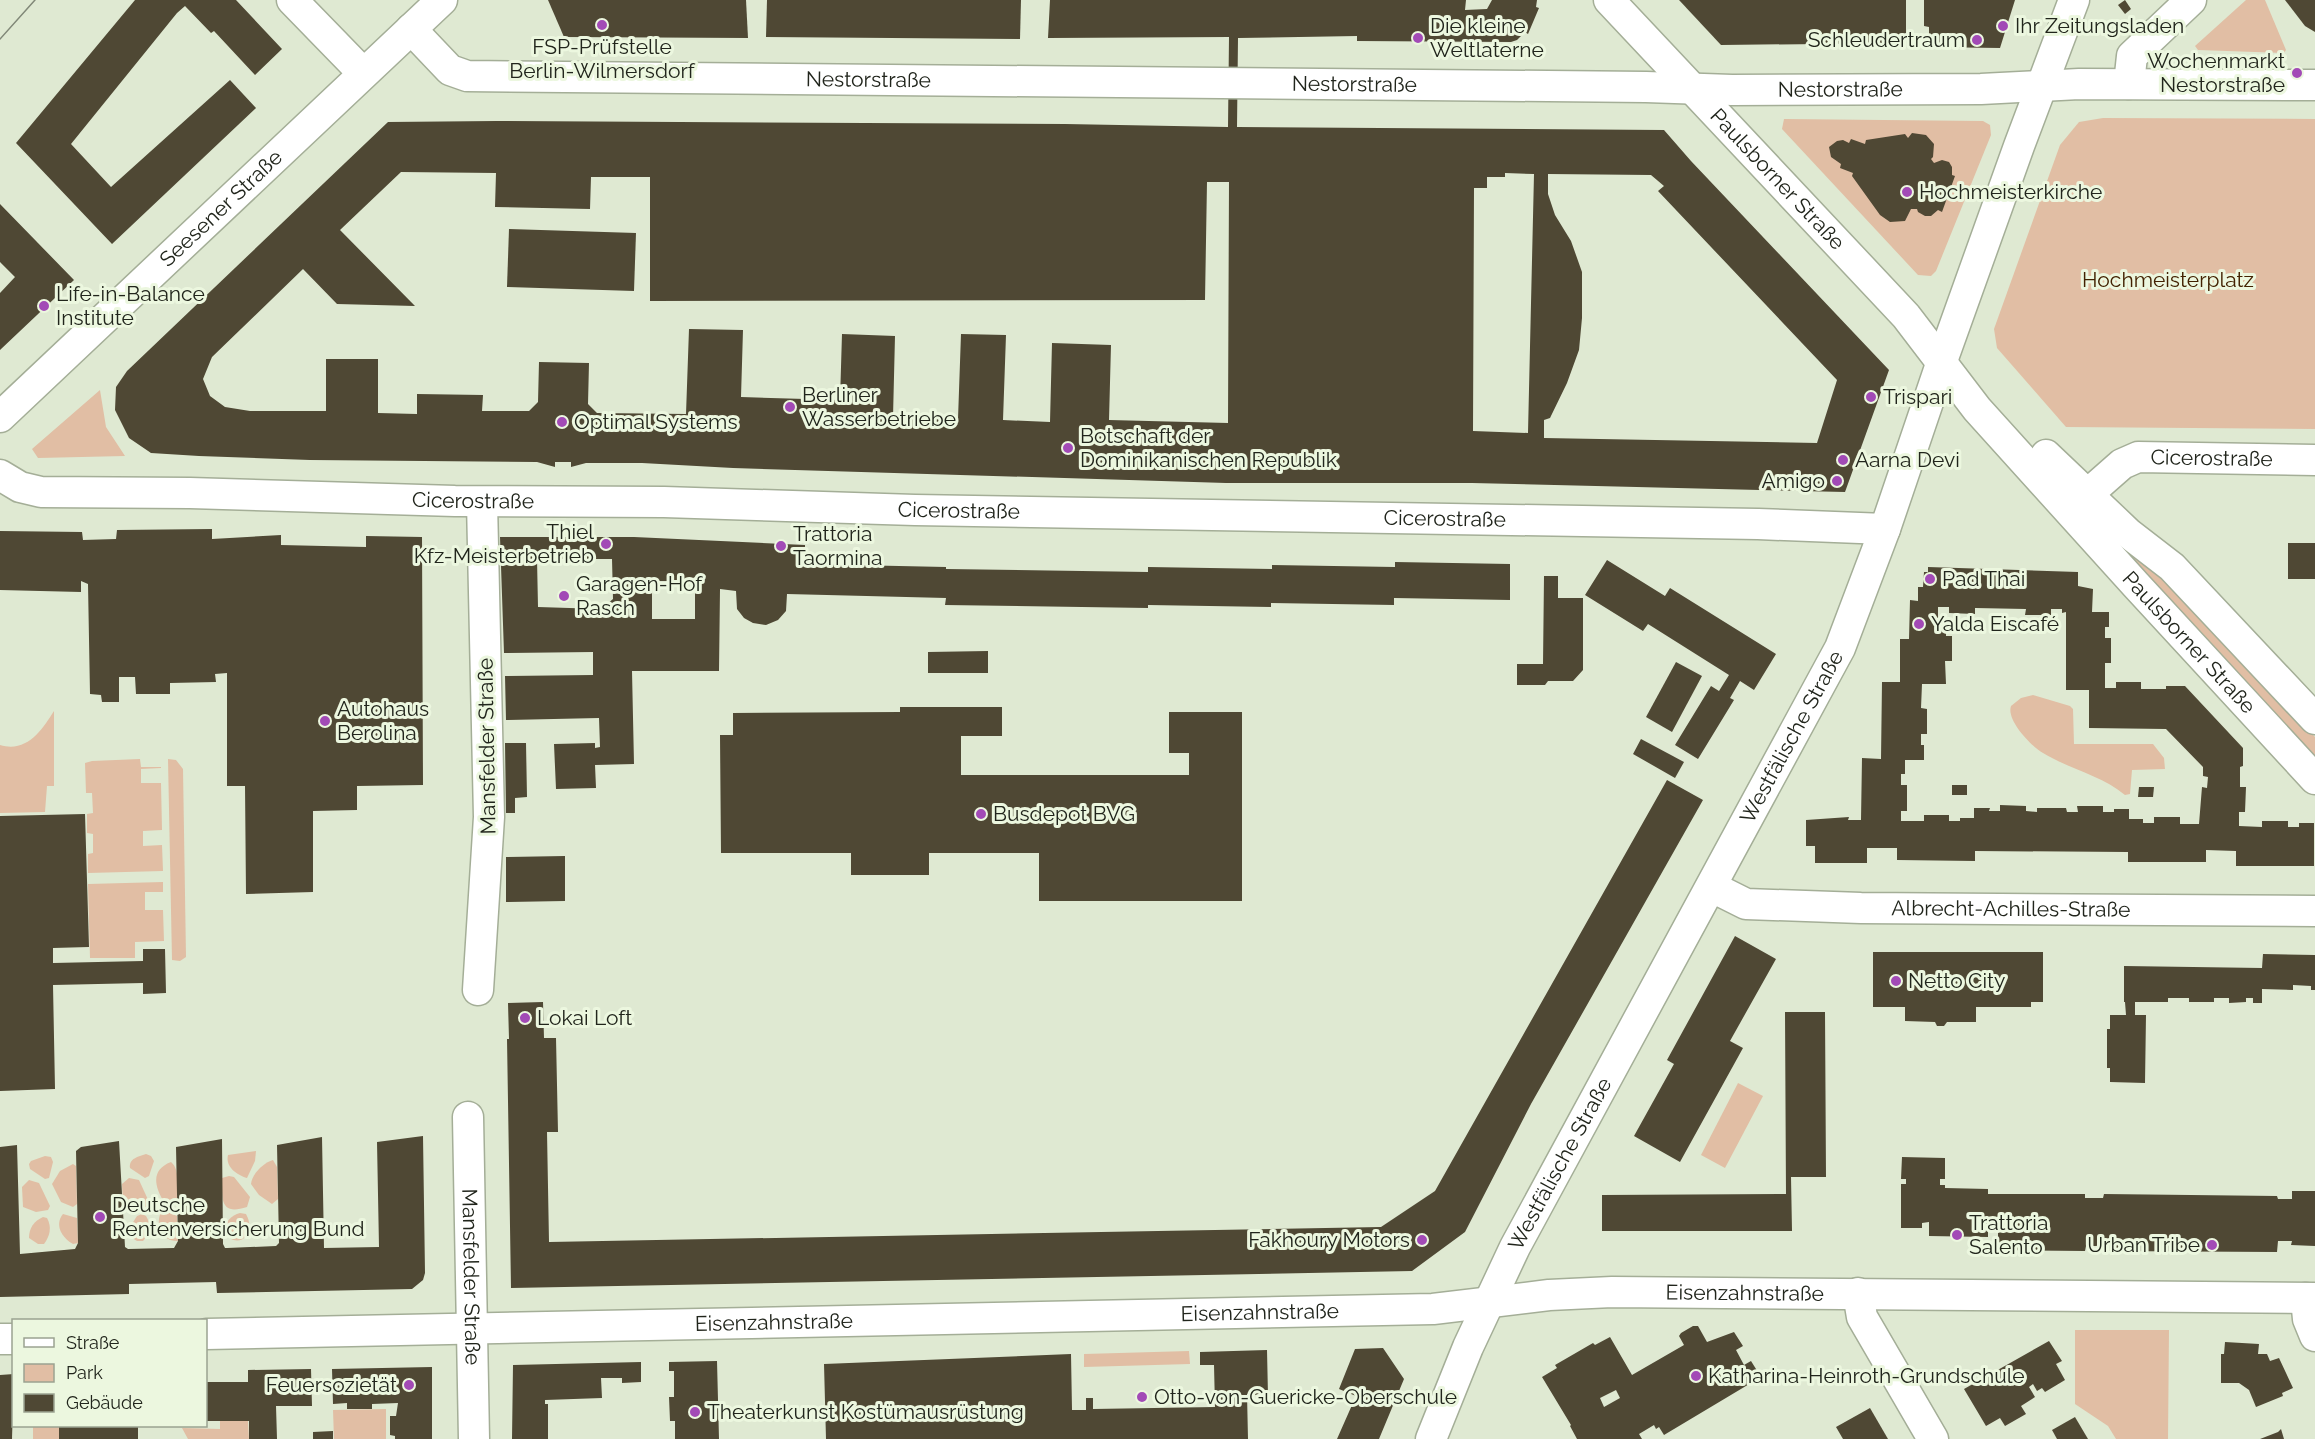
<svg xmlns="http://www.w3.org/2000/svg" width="2315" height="1439" viewBox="0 0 2315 1439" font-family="Raleway,sans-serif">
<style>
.green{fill:#e1bea4}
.building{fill:#4f4834;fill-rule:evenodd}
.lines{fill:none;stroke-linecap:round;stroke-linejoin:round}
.minor-casing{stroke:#a4ae97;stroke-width:33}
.minor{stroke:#fff;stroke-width:30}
.tram{stroke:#818878;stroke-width:1.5}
.poi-dot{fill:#a24ab6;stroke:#ecf7df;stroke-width:2}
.labels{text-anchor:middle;stroke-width:6;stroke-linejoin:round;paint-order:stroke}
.poi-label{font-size:21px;fill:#21251c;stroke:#ecf7df;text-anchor:start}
.street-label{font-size:21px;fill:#21251c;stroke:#ecf7df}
.park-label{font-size:21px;fill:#422101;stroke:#ecf7df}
</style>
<rect width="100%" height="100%" fill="#dfe9d2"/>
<g class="green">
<polygon points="2246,0 2265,0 2286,50 2284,53 2198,50 2195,46"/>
<polygon points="2103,118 2315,119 2315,429 2066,427 1997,348 1994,329 2060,145 2079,122"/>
<polygon points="1784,119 1983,121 1990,125 1991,135 1936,271 1931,276 1918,275 1782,129"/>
<polygon points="100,390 106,427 125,456 38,458 32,449"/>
<polygon points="2123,539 2170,582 2315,737 2315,763 2115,547"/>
<path d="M2033,695l37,11 3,3 1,35h79l11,14 1,11 -33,1 -2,24 -5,1c-24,-20 -56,-26 -82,-42 -12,-7 -37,-33 -32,-47l10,-8z"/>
<path d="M54,711v75h-7l-2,26 -45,1v-68c27,8 42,-15 54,-34z"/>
<polygon points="140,759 141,767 161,767 161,768 141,769 141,783 161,783 162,830 143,831 143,846 162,845 163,871 88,873 88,854 93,853 93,834 87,833 87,814 93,813 92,793 86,793 85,763 92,761"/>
<polygon points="168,759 176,760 183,769 186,957 180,961 172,960"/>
<polygon points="163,882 163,892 145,892 145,910 163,910 164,941 135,942 135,958 90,958 88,884"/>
<polygon points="1738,1083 1763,1096 1725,1168 1701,1155"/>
<path d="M256,1151l-1,10 -8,17c-10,-3 -22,-11 -19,-23z"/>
<path d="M146,1154l5,2 3,5 -5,15 -4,2 -15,-10c-1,-10 8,-11 16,-14z"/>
<polygon points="45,1156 51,1157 53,1162 49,1178 45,1179 30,1169 29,1164 31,1161"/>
<path d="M273,1160l4,7 1,32 -6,5 -13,-9 -8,-11c1,-10 12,-21 22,-24z"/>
<path d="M171,1162c10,8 6,29 6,41l-2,2 -11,-3c-9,-15 -14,-32 7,-40z"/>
<polygon points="73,1164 76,1166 77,1204 73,1207 61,1202 52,1184 60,1171"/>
<path d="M229,1176l5,1 16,20 -3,10c-27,9 -25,-8 -25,-29z"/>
<polygon points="129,1178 139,1180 150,1204 142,1210 129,1208 123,1205 122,1184"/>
<polygon points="29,1180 39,1183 50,1206 48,1210 36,1212 23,1207 22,1187"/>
<path d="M165,1211l12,5 1,25c-16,1 -23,-16 -17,-29z"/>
<path d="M240,1213l6,1c12,22 -11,38 -23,16 3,-8 8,-15 17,-17z"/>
<path d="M63,1214l14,4 1,25 -5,1c-11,-6 -19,-19 -10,-30z"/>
<path d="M142,1214l4,2c5,8 4,18 -3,25h-6l-8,-5 -1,-6 9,-14z"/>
<path d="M43,1217l4,1c5,9 3,18 -3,26h-6l-9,-6c0,-10 5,-17 14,-21z"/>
<polygon points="2075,1330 2169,1330 2168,1439 2116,1439 2108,1426 2075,1404"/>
<polygon points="1189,1351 1190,1364 1084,1367 1084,1354"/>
<polygon points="386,1409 386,1439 334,1439 333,1410"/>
<polygon points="220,1421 248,1421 249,1439 188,1439 182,1428 220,1429"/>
<rect x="33" y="1426" width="26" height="13"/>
</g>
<g class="building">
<polygon points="135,0 236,0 282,49 255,75 214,31 211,33 185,6 177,13 71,144 111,187 230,80 256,108 112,244 16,143"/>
<polygon points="548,0 746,0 748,38 564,37"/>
<polygon points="767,0 1021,0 1020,39 766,37"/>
<path d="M1050,0h416l-1,10 22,-1 5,-9h45l-1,7 3,1 -11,26 -3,-2 -8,8 -6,2 -154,-1v-5l-119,2 -1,89 427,3 27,31 198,209 -44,122 -373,-9h-246l-493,-15 -91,-5h-56l-15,4v-5h-16v5l-18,-5 -227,-2 -111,-4 -48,-3 -22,-15 -14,-28 1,-23 11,-16 261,-249 108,-1 569,3 163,3 1,-90 -181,1zM401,172l95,1 -1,34 95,2 1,-32h59v124l555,-1 2,-118h22l-1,241 -119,-3 2,-75 -59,-2 -2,79 -47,-2 3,-85 -45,-1 -3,85 -65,-2 2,-81 -53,-2 -2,66 -99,-3 2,-67 -54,-1 -3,85 -89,-1 -9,-9 1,-41 -50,-1 -1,40 -9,9h-47l1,-16 -66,-1v20l-39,-1v-54h-52v52h-76l-25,-4 -15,-11 -7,-17 9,-22 91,-88 34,35 78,2 -75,-76zM1505,173l29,1 -6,259 -55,-2 1,-243h13v-11h18zM1548,174l103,1 13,11 -6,5 179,189 -20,63 -273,-5v-18l6,-2 17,-35 12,-33 3,-32v-46l-11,-31 -16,-26 -7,-21z"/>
<polygon points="1679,0 1906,0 1906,43 1721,45"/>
<polygon points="1924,0 2015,0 2000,48 1929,47 1929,27 1924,26"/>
<polygon points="2125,0 2131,9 2125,14 2118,5"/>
<polygon points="2285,0 2315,0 2315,32 2305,26"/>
<polygon points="1912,133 1926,135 1934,144 1933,157 1931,159 1934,163 1942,160 1949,162 1952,167 1952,175 1955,176 1942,212 1938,210 1931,216 1925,216 1918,212 1917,209 1911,209 1905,221 1890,222 1880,215 1852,176 1853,173 1840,168 1841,164 1831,157 1829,147 1837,141 1843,140 1849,143 1851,139 1865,144 1866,140 1905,134 1908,138"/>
<polygon points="0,204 74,280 0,350 0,293 15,277 0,262"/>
<polygon points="509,229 636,233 634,291 507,287"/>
<polygon points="212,529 212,539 281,535 281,545 366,547 366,536 422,537 423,785 357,786 357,810 313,811 313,892 246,894 245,786 227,786 227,673 215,674 216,682 170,683 170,694 136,694 135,677 119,677 119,702 102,702 101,695 90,694 88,584 81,581 81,592 0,590 0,531 82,532 83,540 116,539 117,530"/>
<path d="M500,537h134l171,8v19l141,3v2l202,3v-5l124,2v-4l123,2v-5l115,2v36l-116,-2v7l-123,-2v4l-123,-2v3l-203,-3 1,-7 -159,-4 -1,17 -8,9 -12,5 -13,-2 -9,-5 -7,-9 -1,-18 -16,-2 -1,82h-87l2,93 -39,1 1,23 -40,1 -2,-45 41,-1v5l5,-1 -1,-29 -93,2 -1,-44 88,-1v-23l-89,1zM537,559h75l1,40 -12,10 -63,-2zM652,581h43v38h-43z"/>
<rect x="2288" y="543" width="27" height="36"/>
<polygon points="1607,560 1665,596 1670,588 1776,654 1754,690 1740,681 1730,698 1734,700 1698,759 1675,745 1711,686 1719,691 1729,675 1648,624 1643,631 1585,595"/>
<path d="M1928,567l150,5v14l15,3 -1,23h17v15h-4v11h6v25h-6v25h11v-6h25v7h25v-3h19l58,62v18l-3,1v20h6l-1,25h-6v14l23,1v-6h26v6h11v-4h15v43h-78v-15l-30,-1v12h-78v-10l-153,-1v10l-78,-1v-12h-30v15h-52v-17h-9v-26l43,-3 -1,3h13l1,-62 19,1 1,-77h18v-43h9l1,-39 8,1v-14h5l1,-15h4zM1938,607h11v6l26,1v-6l51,1 -1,6h26v-6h11v4l4,-1v78h23v38l77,1 37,38v9l5,1 -1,11 -5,-1 -3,37h-19v-7h-26v6h-11v-4h-14v-10h-15v3h-11v-6h-26l1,6h-11l-1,-4h-29v4l-11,-1v-5l-26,-1v6h-11l1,-3h-16v10h-14v3h-11v-6h-25v6h-23v-10h6v-26h-6v-11h4v-14h19v-15h-3v-11h6v-25l-6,-1 1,-24h24l-1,-23h7v-25h-6v-12l-8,-1z"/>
<polygon points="1544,576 1558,576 1558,598 1583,598 1583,670 1573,681 1548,681 1545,685 1517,685 1517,664 1543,664"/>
<polygon points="988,651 988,673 928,673 928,652"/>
<polygon points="1676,662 1702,676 1672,732 1646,717"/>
<polygon points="900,707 1002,707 1002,736 961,736 961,775 1189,775 1189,753 1169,753 1169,712 1242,712 1242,901 1039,901 1039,853 929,853 929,875 851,875 851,853 721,853 720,735 733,735 733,713 900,712"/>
<polygon points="1641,739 1684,762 1675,778 1633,754"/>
<polygon points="505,743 526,743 527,797 515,798 515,813 506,813"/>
<polygon points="1667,780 1703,800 1531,1104 1465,1232 1412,1271 511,1288 507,1039 509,1039 508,1003 543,1002 544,1038 556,1038 558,1132 547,1132 549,1242 1381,1227 1435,1191"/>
<rect x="1952" y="785" width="15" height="10"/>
<polygon points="2139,787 2154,787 2153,797 2138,797"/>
<polygon points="85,814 89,947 53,948 53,963 143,961 143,949 165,949 166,993 143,994 143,983 53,985 55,1089 0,1091 0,816"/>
<polygon points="565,856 565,901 506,902 506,857"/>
<polygon points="1735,936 1776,959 1730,1041 1743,1048 1680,1162 1634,1136 1674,1064 1667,1060"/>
<polygon points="1873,952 2043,952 2043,1002 2031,1002 2031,1007 1976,1007 1976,1022 1947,1022 1944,1026 1937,1026 1935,1022 1905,1021 1905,1007 1873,1007"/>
<polygon points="2263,954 2315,955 2315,990 2311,990 2311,986 2293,985 2293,990 2262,989 2262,1003 2253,1003 2253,998 2246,998 2246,1002 2229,1003 2229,998 2214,998 2214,1002 2189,1002 2189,998 2168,998 2168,1002 2135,1002 2135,1015 2146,1015 2145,1083 2110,1082 2110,1068 2107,1068 2107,1029 2110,1029 2110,1015 2126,1015 2125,1002 2124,1002 2124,966 2262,968"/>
<polygon points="1785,1012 1825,1012 1826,1177 1791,1177 1792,1231 1602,1231 1602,1195 1786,1194"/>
<polygon points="423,1136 425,1273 423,1280 412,1289 217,1293 216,1282 129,1284 129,1294 0,1297 0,1147 17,1145 20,1254 75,1249 78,1243 76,1151 81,1147 119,1141 125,1247 128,1249 174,1248 178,1241 176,1147 222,1139 223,1244 225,1248 227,1248 276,1246 279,1243 277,1145 322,1137 324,1248 379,1247 377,1142"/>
<polygon points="1902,1157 1945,1158 1945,1179 1940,1179 1940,1185 1945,1185 1945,1188 1988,1189 1988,1194 2085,1194 2085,1198 2103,1198 2104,1194 2277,1196 2278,1199 2292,1199 2292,1191 2315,1191 2315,1246 2291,1245 2292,1241 2278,1241 2277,1252 2103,1251 2103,1246 2086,1246 2085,1251 1998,1250 1998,1232 1988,1231 1988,1237 1929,1236 1929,1222 1922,1223 1922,1228 1901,1228 1901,1184 1906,1184 1906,1179 1901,1179"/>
<path d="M1693,1326h5l9,16 27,-10 9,14 -7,4 8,15 7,-4 10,16 -97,58 -5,-8 -3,2 -2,-4 -15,9 3,5h-65l-7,-13 1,-1 -29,-48 15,-9 -2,-3 38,-22 2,2 15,-8 22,38 52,-30 -5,-9 2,-3zM1616,1390l4,8 -16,9 -4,-9z"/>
<polygon points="2049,1341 2062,1361 2056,1364 2065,1380 2045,1392 2042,1388 2037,1391 2033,1384 2029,1387 2035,1397 2021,1406 2026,1414 2005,1426 2000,1418 1986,1426 1964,1389"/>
<polygon points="2225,1342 2259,1344 2258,1354 2267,1354 2270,1361 2279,1358 2293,1388 2282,1393 2283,1396 2256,1407 2249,1390 2239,1383 2221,1383 2221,1354 2224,1354"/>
<polygon points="1383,1348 1404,1379 1379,1439 1337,1439 1356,1396 1339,1389 1355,1349"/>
<polygon points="1267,1350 1268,1396 1247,1394 1248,1439 826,1439 824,1364 1071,1354 1072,1410 1086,1410 1086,1398 1093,1398 1093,1409 1215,1407 1214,1365 1200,1365 1200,1352"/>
<polygon points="717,1361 719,1439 675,1439 675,1421 670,1421 669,1397 674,1397 674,1371 669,1371 669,1362"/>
<polygon points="641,1362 641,1382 622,1383 622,1378 601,1378 602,1398 545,1400 545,1404 548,1404 548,1439 512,1439 513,1365"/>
<polygon points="432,1367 432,1439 395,1439 395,1436 390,1435 390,1416 396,1416 398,1403 372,1404 372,1409 347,1409 347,1403 333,1404 332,1369"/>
<polygon points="311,1369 312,1406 276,1406 277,1439 249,1439 249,1421 206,1421 206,1382 248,1382 248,1370"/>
<polygon points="14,1374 12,1439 0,1439 0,1375"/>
<polygon points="1870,1408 1888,1439 1843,1439 1836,1427"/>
<polygon points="2075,1417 2088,1439 2057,1439 2052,1430"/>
<rect x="59" y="1426" width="79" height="13"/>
<polygon points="2281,1429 2284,1439 2260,1439 2278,1432"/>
<polygon points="333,1431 333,1439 313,1439 313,1432"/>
</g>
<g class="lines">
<defs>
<g id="minor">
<polyline points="292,0 363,73"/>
<path id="s1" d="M1609,0l297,316 71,93 159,176 179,194"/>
<path id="s2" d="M411,29l39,41 17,6 1179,11 86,3 249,-1 98,-5 236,1"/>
<polyline points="2129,84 2132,56 2191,0"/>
<path id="s3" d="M0,417l442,-417"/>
<polyline points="2046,455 2128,533 2172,567 2315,719"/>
<path id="s4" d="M0,475l20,12 21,5 149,1 265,8 209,1 251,8 843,14 127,5"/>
<path id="s5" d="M2068,503l29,-17 25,-22 16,-7 177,3"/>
<path id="s6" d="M1712,887l34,17 115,4 454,3"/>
<polyline points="478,990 489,817 482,502"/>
<path id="s7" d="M468,1117l6,322"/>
<polyline points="1858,1293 1862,1317 1933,1439"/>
<polyline points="2306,1298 2308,1319 2315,1336"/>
<path id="s8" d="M206,1334l1227,-25 116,-14 63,-3 703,6"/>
<polyline points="0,1339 14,1339"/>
<path id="s9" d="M1431,1439l37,-92 47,-100 325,-599 45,-119 57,-168 77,-215 55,-146"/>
</g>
</defs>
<use href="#minor" class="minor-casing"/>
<use href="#minor" class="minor"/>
<polyline class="tram" points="0,39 35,0"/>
</g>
<g class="poi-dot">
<circle cx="602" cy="25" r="6"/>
<circle cx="2003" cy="26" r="6"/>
<circle cx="1418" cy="38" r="6"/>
<circle cx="1977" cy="40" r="6"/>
<circle cx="2297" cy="73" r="6"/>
<circle cx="1907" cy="192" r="6"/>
<circle cx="44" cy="306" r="6"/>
<circle cx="1871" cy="397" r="6"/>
<circle cx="790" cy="407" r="6"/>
<circle cx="562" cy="422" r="6"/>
<circle cx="1068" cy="448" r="6"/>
<circle cx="1843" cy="460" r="6"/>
<circle cx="1837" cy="481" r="6"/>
<circle cx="606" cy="544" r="6"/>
<circle cx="781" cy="546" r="6"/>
<circle cx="1930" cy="579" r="6"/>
<circle cx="564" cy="596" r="6"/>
<circle cx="1919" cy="624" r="6"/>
<circle cx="325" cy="721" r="6"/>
<circle cx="981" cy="814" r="6"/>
<circle cx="1896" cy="981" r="6"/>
<circle cx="525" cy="1018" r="6"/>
<circle cx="100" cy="1217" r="6"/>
<circle cx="1957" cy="1235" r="6"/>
<circle cx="1422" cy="1240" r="6"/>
<circle cx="2212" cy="1245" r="6"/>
<circle cx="1696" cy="1376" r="6"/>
<circle cx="409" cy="1385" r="6"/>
<circle cx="1142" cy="1397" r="6"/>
<circle cx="695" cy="1412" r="6"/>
</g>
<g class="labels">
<g class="poi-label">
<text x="1430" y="33">Die kleine<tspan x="1430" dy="24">Weltlaterne</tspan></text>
<text x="2015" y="33">Ihr Zeitungsladen</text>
<text x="1965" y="47" text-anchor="end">Schleudertraum</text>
<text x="602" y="54" text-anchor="middle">FSP-Prüfstelle<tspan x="602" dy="24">Berlin-Wilmersdorf</tspan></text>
<text x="2285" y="68" text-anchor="end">Wochenmarkt<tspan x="2285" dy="24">Nestorstraße</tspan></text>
<text x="1919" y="199">Hochmeisterkirche</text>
<text x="56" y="301">Life-in-Balance<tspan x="56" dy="24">Institute</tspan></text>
<text x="802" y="402">Berliner<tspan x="802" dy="24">Wasserbetriebe</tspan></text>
<text x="1883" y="404">Trispari</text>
<text x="574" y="429">Optimal Systems</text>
<text x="1080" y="443">Botschaft der<tspan x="1080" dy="24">Dominikanischen Republik</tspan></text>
<text x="1855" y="467">Aarna Devi</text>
<text x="1825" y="488" text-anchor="end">Amigo</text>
<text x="594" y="539" text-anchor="end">Thiel<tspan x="594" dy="24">Kfz-Meisterbetrieb</tspan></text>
<text x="793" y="541">Trattoria<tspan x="793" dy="24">Taormina</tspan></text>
<text x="1942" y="586">Pad Thai</text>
<text x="576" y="591">Garagen-Hof<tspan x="576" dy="24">Rasch</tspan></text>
<text x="1931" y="631">Yalda Eiscafé</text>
<text x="337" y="716">Autohaus<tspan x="337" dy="24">Berolina</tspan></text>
<text x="993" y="821">Busdepot BVG</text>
<text x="1908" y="988">Netto City</text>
<text x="537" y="1025">Lokai Loft</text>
<text x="112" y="1212">Deutsche<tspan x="112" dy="24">Rentenversicherung Bund</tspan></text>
<text x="1969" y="1230">Trattoria<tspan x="1969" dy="24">Salento</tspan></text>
<text x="1410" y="1247" text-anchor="end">Fakhoury Motors</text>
<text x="2200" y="1252" text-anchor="end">Urban Tribe</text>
<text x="1708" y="1383">Katharina-Heinroth-Grundschule</text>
<text x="397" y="1392" text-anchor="end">Feuersozietät</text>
<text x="1154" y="1404">Otto-von-Guericke-Oberschule</text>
<text x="707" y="1419">Theaterkunst Kostümausrüstung</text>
</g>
<g class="street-label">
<text dy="7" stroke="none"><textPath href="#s2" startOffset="476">Nestorstraße</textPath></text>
<text dy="7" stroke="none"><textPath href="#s2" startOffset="962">Nestorstraße</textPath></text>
<text dy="7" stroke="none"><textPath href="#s2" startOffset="1448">Nestorstraße</textPath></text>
<text dy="7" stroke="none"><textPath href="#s1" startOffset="246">Paulsborner Straße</textPath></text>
<text dy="7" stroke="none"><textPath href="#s3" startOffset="304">Seesener Straße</textPath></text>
<text dy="7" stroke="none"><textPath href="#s5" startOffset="158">Cicerostraße</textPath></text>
<text dy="7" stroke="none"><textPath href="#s4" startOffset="477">Cicerostraße</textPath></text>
<text dy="7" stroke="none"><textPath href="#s4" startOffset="963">Cicerostraße</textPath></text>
<text dy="7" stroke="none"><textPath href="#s4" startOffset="1449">Cicerostraße</textPath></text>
<text dy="7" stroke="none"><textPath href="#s1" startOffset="866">Paulsborner Straße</textPath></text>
<text dy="7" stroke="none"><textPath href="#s9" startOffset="790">Westfälische Straße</textPath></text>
<text transform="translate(487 746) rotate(-91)" y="7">Mansfelder Straße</text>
<text dy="7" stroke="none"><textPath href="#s6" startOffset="303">Albrecht-Achilles-Straße</textPath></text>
<text dy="7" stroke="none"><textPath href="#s9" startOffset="304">Westfälische Straße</textPath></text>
<text dy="7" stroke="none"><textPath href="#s7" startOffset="160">Mansfelder Straße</textPath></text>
<text dy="7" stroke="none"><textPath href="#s8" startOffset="1540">Eisenzahnstraße</textPath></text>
<text dy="7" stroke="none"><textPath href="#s8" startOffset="1054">Eisenzahnstraße</textPath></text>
<text dy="7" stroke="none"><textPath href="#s8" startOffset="568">Eisenzahnstraße</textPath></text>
</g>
<g class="park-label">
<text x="2168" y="287">Hochmeisterplatz</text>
</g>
</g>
<rect x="12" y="1319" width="195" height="108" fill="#ecf7df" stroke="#9ba391" stroke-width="1.5"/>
<rect x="24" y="1338" width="30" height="9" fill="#ffffff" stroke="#9ba391" stroke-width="1.5"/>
<text x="66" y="1349" font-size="18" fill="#21251c">Straße</text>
<rect x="24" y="1364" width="30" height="18" fill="#e1bea4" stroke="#9ba391" stroke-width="1.5"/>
<text x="66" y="1379" font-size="18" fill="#21251c">Park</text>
<rect x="24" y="1394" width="30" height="18" fill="#4f4834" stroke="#9ba391" stroke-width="1.5"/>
<text x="66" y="1409" font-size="18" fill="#21251c">Gebäude</text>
</svg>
